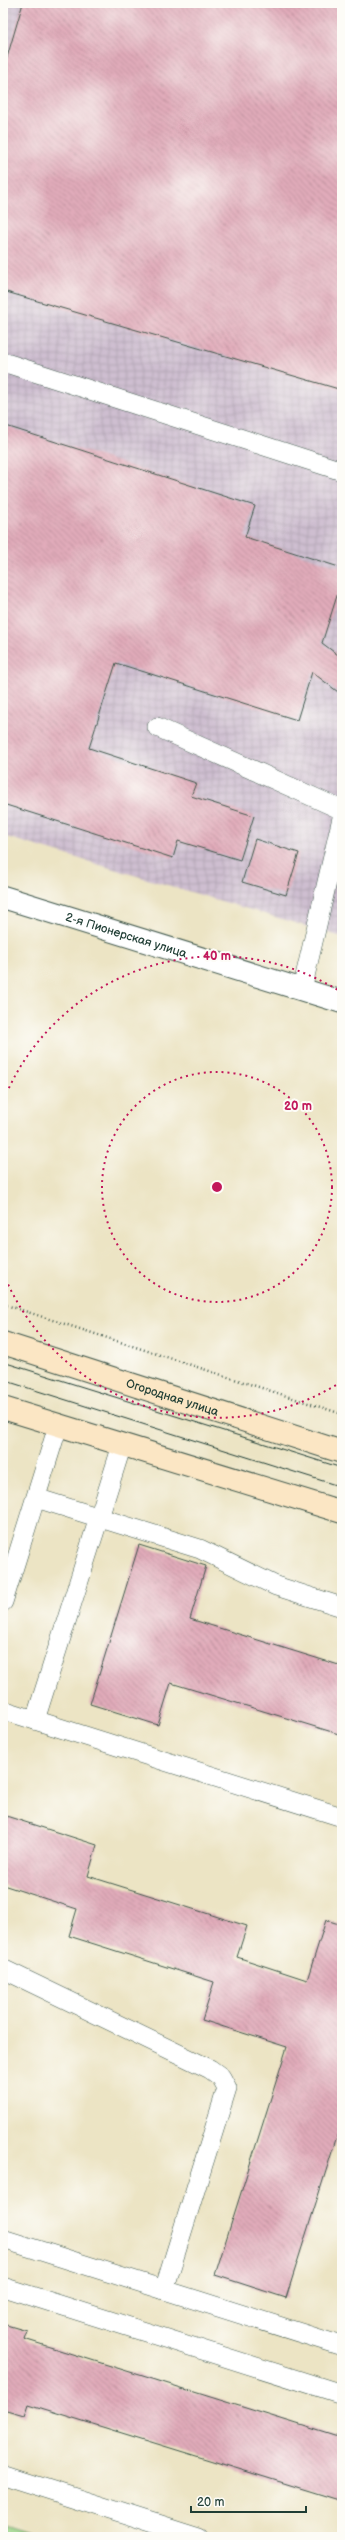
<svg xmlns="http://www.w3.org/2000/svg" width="345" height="2540" viewBox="0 0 345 2540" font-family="'Balsamiq Sans',sans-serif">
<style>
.industrial{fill:url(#industrial-grid)}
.park{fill:url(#park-tufts);stroke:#5d885e}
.building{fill:url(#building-back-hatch)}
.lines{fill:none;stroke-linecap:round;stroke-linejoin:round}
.lane-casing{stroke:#3e564a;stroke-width:20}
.street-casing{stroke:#3e564a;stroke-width:24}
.secondary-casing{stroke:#3e564a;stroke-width:24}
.path{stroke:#3e564a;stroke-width:2.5;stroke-dasharray:1 3;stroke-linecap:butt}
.lane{stroke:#fff;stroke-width:19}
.street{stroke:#fff;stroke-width:22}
.secondary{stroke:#fbe6c4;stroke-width:22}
.tram{stroke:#1f3d34;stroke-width:1}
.ring{fill:none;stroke:#c2185b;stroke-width:2;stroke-dasharray:2 4}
.labels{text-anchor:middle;stroke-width:4;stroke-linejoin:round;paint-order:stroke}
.street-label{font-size:12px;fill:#1f3d34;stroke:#fdfcf7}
.centre{fill:#c2185b;stroke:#fdfcf7;stroke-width:2}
.ring-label{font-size:12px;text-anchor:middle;font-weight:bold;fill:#c2185b;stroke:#fdfcf7;stroke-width:4;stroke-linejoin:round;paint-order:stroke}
</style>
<defs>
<pattern id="industrial-grid" width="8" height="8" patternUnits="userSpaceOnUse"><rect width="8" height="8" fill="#cebed0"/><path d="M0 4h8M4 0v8" fill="none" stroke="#b0a4b3"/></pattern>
<pattern id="park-tufts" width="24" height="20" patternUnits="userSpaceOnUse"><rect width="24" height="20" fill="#9bd487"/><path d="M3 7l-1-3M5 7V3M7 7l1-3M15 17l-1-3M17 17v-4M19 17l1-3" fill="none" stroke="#7ead6f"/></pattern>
<pattern id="building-back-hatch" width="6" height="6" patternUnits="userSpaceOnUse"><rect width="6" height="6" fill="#e1abba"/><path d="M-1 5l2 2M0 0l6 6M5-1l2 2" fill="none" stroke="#b68c98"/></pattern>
</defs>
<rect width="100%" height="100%" fill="#fdfcf7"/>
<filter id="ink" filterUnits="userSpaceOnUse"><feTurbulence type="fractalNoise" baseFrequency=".025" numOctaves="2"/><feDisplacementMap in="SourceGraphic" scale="8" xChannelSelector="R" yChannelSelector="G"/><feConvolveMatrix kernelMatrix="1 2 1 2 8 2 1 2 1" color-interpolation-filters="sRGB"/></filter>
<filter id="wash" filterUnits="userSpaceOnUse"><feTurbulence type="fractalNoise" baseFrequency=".012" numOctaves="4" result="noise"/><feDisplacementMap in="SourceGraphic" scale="16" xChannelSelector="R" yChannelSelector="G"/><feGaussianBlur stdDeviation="0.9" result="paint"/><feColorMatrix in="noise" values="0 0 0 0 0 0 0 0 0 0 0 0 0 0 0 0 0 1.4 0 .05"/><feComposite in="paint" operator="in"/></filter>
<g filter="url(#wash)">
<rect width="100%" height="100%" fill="#ece4c4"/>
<polygon class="industrial" points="3,3 342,3 342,937 3,836"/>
<polygon class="park" points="3,2523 47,2537 3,2537"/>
<g id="blocks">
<g class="building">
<polygon points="23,3 342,3 342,390 3,291 3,71"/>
<polygon points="3,425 255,506 245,537 342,568 342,580 322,643 342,658 342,695 312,672 297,720 116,663 89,748 196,783 191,796 254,816 240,860 178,841 173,858 3,804"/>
<polygon points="255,839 299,853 286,895 242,882"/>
<polygon points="139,1545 206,1566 190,1619 342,1666 342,1735 171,1683 158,1725 90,1704"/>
<polygon points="3,1815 97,1845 88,1876 247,1926 237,1957 307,1980 326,1920 342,1925 342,2120 286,2298 215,2275 287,2047 202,2020 214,1982 69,1936 77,1909 3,1885"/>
<polygon points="3,2324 27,2331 24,2339 342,2438 342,2501 28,2404 24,2416 3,2410"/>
</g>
</g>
</g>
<g filter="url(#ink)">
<use href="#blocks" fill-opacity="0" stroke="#3e564a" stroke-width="1"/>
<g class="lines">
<defs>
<g id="lane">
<polyline points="3,362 342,471"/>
<polyline points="157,727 342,810"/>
<polyline points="302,989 342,818"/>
<polyline points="36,1498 200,1549 276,1586 342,1607"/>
<polyline points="3,1602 58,1426"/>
<polyline points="3,1710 342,1817"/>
<polyline points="35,1720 122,1445"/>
<polyline points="3,1969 210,2069 221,2077 227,2088 164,2290"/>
<polyline points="3,2239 342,2346"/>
<polyline points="3,2287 342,2394"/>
<polyline points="3,2475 198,2537"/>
</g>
<g id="street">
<path id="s1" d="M3,897l339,105"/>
</g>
<g id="secondary">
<path id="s2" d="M3,1343l339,109"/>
<polyline points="3,1408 342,1512"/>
</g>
</defs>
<use href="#lane" class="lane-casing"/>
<use href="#street" class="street-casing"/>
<use href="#secondary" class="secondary-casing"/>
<polyline class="path" points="3,1304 342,1414"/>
<use href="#lane" class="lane"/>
<use href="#street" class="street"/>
<use href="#secondary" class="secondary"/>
<g class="tram">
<polyline points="3,1362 342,1468"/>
<polyline points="3,1380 342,1487"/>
</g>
</g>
</g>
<g class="ring">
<circle cx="217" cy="1187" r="115"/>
<path d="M341 1382A231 231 0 0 1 4 1275M4 1099A231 231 0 0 1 341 992"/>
</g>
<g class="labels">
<g class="street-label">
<text dy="4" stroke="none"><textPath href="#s1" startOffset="129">2-я Пионерская улица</textPath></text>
<text dy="4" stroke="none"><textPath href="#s2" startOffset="178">Огородная улица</textPath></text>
</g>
</g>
<circle cx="217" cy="1187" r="6" class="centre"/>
<g class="ring-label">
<text x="217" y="960">40 m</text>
<text x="298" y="1110">20 m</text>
</g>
<rect width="345" height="2540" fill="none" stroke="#fdfcf7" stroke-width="16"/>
<path d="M191 2506v6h115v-6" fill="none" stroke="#1f3d34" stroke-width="2"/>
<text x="197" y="2506" font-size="12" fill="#1f3d34" stroke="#fdfcf7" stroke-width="3" paint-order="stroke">20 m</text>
</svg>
